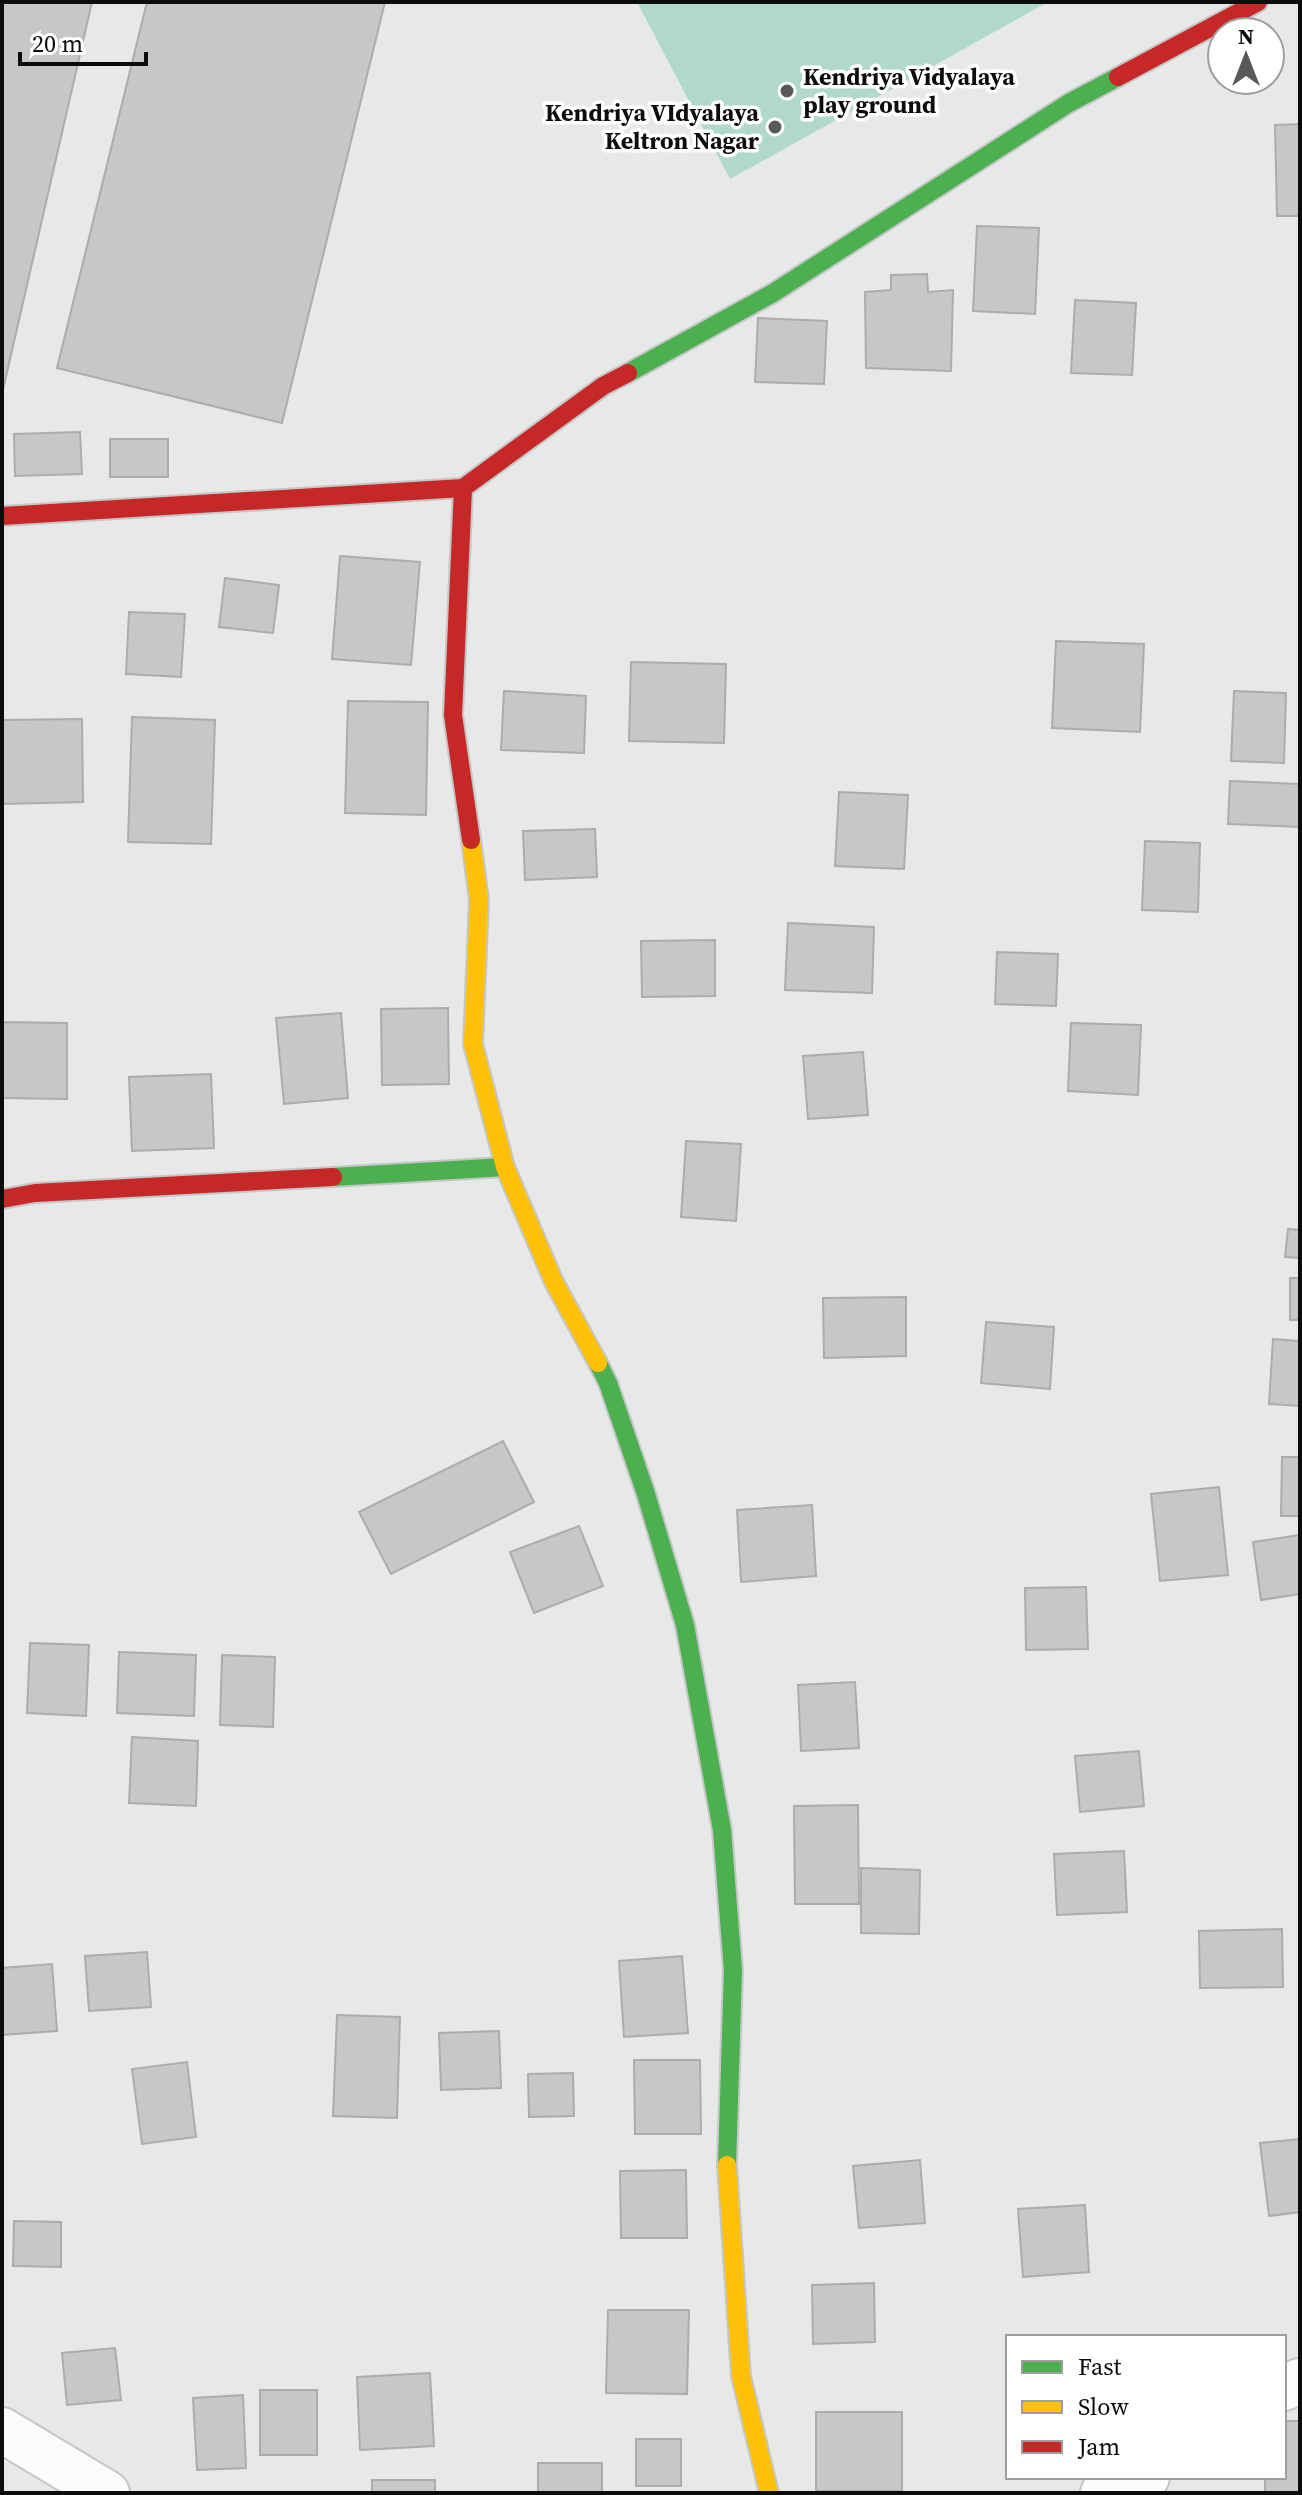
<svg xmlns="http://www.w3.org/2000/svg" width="1302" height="2495" viewBox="0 0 1302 2495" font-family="'Source Serif 4',serif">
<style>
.green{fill:#b1d8cc}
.building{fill:#c6c8c8;stroke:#abacac;stroke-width:2}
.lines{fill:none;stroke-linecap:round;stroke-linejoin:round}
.street-casing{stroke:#c4c7c6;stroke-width:48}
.fast-casing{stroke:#c4c7c6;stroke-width:22}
.slow-casing{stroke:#c4c7c6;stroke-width:22}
.jam-casing{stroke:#c4c7c6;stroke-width:22}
.street{stroke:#fbfcfc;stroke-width:44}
.fast{stroke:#4caf50;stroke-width:18}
.slow{stroke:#ffc107;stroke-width:18}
.jam{stroke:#c62828;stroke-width:18}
.poi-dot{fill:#585a59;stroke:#fff;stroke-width:3}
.labels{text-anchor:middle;stroke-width:7;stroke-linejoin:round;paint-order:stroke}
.poi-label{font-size:24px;font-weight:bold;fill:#0b0d0c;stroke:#fff;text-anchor:start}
</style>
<rect width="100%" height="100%" fill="#e6e9e8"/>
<polygon class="green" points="637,2 1048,2 730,179"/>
<g class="building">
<polygon points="2,2 92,2 2,394"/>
<polygon points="147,2 385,2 282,423 57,368"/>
<polygon points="1300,124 1300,216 1277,216 1275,125"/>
<polygon points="977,226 1039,228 1035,314 973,311"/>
<polygon points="927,274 928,292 953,290 951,371 866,368 865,292 891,290 891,275"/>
<polygon points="1075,300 1136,303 1132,375 1071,373"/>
<polygon points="758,318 827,321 824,384 755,382"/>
<polygon points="80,432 82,474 15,476 14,434"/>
<rect x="110" y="439" width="58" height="38"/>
<polygon points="340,556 420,562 411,665 332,659"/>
<polygon points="225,578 279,585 273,633 219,627"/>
<polygon points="129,612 185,614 181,677 126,674"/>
<polygon points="1056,641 1144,644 1140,732 1052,728"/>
<polygon points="631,662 726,664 724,743 629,741"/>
<polygon points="504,691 586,696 584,753 501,750"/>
<polygon points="1234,691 1286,693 1284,763 1231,761"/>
<polygon points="348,701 428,702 426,815 345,813"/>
<polygon points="132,717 215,720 211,844 128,842"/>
<polygon points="82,719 83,802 2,804 2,720"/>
<polygon points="1230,781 1300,784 1300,827 1228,824"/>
<polygon points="839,792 908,795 904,869 835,866"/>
<polygon points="595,829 597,877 525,880 523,831"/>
<polygon points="1145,841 1200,843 1198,912 1142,910"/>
<polygon points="788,923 874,927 872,993 785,990"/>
<polygon points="715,940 715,996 642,997 641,941"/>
<polygon points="997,952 1058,954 1056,1006 995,1004"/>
<polygon points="448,1008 449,1084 382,1085 381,1009"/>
<polygon points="341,1013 348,1098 284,1104 276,1018"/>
<polygon points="3,1022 67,1023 67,1099 3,1098"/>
<polygon points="1071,1023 1141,1025 1138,1095 1068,1091"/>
<polygon points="863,1052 868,1115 808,1119 803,1056"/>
<polygon points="211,1074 214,1148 132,1151 129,1077"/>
<polygon points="686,1141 741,1144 736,1221 681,1217"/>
<polygon points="1288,1229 1300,1230 1300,1258 1285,1257"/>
<rect x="1290" y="1278" width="10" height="42"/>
<polygon points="906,1297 906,1356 824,1358 823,1298"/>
<polygon points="986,1322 1054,1327 1050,1389 981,1383"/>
<polygon points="1273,1339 1300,1341 1300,1406 1269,1404"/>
<polygon points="503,1441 534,1502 391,1574 359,1512"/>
<polygon points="1282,1457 1300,1457 1300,1516 1281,1516"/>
<polygon points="1219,1487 1228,1575 1160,1581 1151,1494"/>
<polygon points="812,1505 816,1576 741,1582 737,1510"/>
<polygon points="579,1526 603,1586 534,1613 510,1552"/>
<polygon points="1300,1535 1300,1594 1261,1600 1253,1542"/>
<polygon points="1086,1587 1088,1649 1026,1650 1025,1588"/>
<polygon points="30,1643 89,1645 86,1716 27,1713"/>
<polygon points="119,1652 196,1655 194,1716 117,1713"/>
<polygon points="222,1655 275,1657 273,1727 220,1725"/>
<polygon points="855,1682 859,1748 801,1751 798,1685"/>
<polygon points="132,1737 198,1741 196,1806 129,1803"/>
<polygon points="1139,1751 1144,1806 1080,1812 1075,1756"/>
<polygon points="858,1805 859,1904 795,1904 794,1806"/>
<polygon points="1124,1851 1127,1912 1057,1915 1054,1854"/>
<polygon points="861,1868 920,1870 919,1934 861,1933"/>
<polygon points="1282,1929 1283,1987 1200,1988 1199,1931"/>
<polygon points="147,1952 151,2007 89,2011 85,1956"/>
<polygon points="682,1956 688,2033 624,2037 619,1961"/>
<polygon points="52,1964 57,2031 2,2035 2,1968"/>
<polygon points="337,2015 400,2017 397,2118 333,2116"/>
<polygon points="499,2031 501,2088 441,2090 439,2033"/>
<polygon points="634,2060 700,2060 701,2134 635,2134"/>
<polygon points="187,2062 196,2137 142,2144 132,2069"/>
<polygon points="573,2073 574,2116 529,2117 528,2074"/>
<polygon points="1300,2139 1300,2212 1269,2216 1260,2143"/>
<polygon points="920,2160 925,2223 859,2228 853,2166"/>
<polygon points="686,2170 687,2238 621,2238 620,2171"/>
<polygon points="1085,2205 1089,2272 1023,2277 1018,2209"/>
<polygon points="14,2221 61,2222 61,2267 13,2266"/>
<polygon points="874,2283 875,2342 813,2344 812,2285"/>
<polygon points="608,2310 689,2310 687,2394 606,2393"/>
<polygon points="115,2348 121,2400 67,2405 62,2353"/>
<polygon points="430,2373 434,2446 360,2450 357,2377"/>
<rect x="260" y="2390" width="57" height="65"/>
<polygon points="243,2395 246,2468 197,2470 193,2398"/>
<rect x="816" y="2412" width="86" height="79"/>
<polygon points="1284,2421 1300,2421 1300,2493 1265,2493 1265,2477 1284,2477"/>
<rect x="636" y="2439" width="45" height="47"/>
<rect x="538" y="2463" width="64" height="30"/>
<rect x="372" y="2480" width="63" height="13"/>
</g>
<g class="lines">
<defs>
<g id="street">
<polyline points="1284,2388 1300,2381"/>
<polyline points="2,2430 107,2493"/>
<polyline points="1103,2493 1127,2492 1147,2477"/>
</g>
<g id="fast">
<polyline points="628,373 773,293 1069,103 1118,77"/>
<polyline points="333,1177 505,1167"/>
<polyline points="598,1363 608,1383 646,1494 685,1625 722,1830 733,1970 727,2165"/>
</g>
<g id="slow">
<polyline points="471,840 479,900 473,1044 505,1167 554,1282 598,1363"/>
<polyline points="727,2165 741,2376 769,2493"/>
</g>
<g id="jam">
<polyline points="1118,77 1258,2"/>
<polyline points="2,516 463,488"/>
<polyline points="471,840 453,715 463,488 603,386 628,373"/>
<polyline points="2,1199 35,1193 333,1177"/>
</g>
</defs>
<use href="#street" class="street-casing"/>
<use href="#fast" class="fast-casing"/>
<use href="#slow" class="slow-casing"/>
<use href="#jam" class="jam-casing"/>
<use href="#street" class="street"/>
<use href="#fast" class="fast"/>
<use href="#slow" class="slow"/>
<use href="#jam" class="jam"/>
</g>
<g class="poi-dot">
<circle cx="787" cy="91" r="8"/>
<circle cx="775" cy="127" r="8"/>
</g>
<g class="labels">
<g class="poi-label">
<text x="803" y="85">Kendriya Vidyalaya<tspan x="803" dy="28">play ground</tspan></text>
<text x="759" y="121" text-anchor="end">Kendriya VIdyalaya<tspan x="759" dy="28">Keltron Nagar</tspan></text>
</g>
</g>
<rect width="1302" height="2495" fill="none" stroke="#0b0d0c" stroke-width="8"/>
<rect x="1006" y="2335" width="280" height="144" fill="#ffffff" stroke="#9d9e9e" stroke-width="2"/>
<rect x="1022" y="2361" width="40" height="12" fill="#4caf50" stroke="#9d9e9e" stroke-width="2"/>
<text x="1078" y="2375" font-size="24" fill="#0b0d0c">Fast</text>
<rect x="1022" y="2401" width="40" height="12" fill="#ffc107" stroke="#9d9e9e" stroke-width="2"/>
<text x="1078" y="2415" font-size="24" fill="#0b0d0c">Slow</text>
<rect x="1022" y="2441" width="40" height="12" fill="#c62828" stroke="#9d9e9e" stroke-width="2"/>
<text x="1078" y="2455" font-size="24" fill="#0b0d0c">Jam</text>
<g transform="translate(1246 56)"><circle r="38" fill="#ffffff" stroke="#9d9e9e" stroke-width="2"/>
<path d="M0-6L14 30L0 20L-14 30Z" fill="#585a59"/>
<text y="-12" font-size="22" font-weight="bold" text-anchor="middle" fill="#0b0d0c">N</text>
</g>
<path d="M20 52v12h126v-12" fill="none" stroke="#0b0d0c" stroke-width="4"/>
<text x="32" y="52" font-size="24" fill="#0b0d0c" stroke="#ffffff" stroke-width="6" paint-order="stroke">20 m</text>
</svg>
